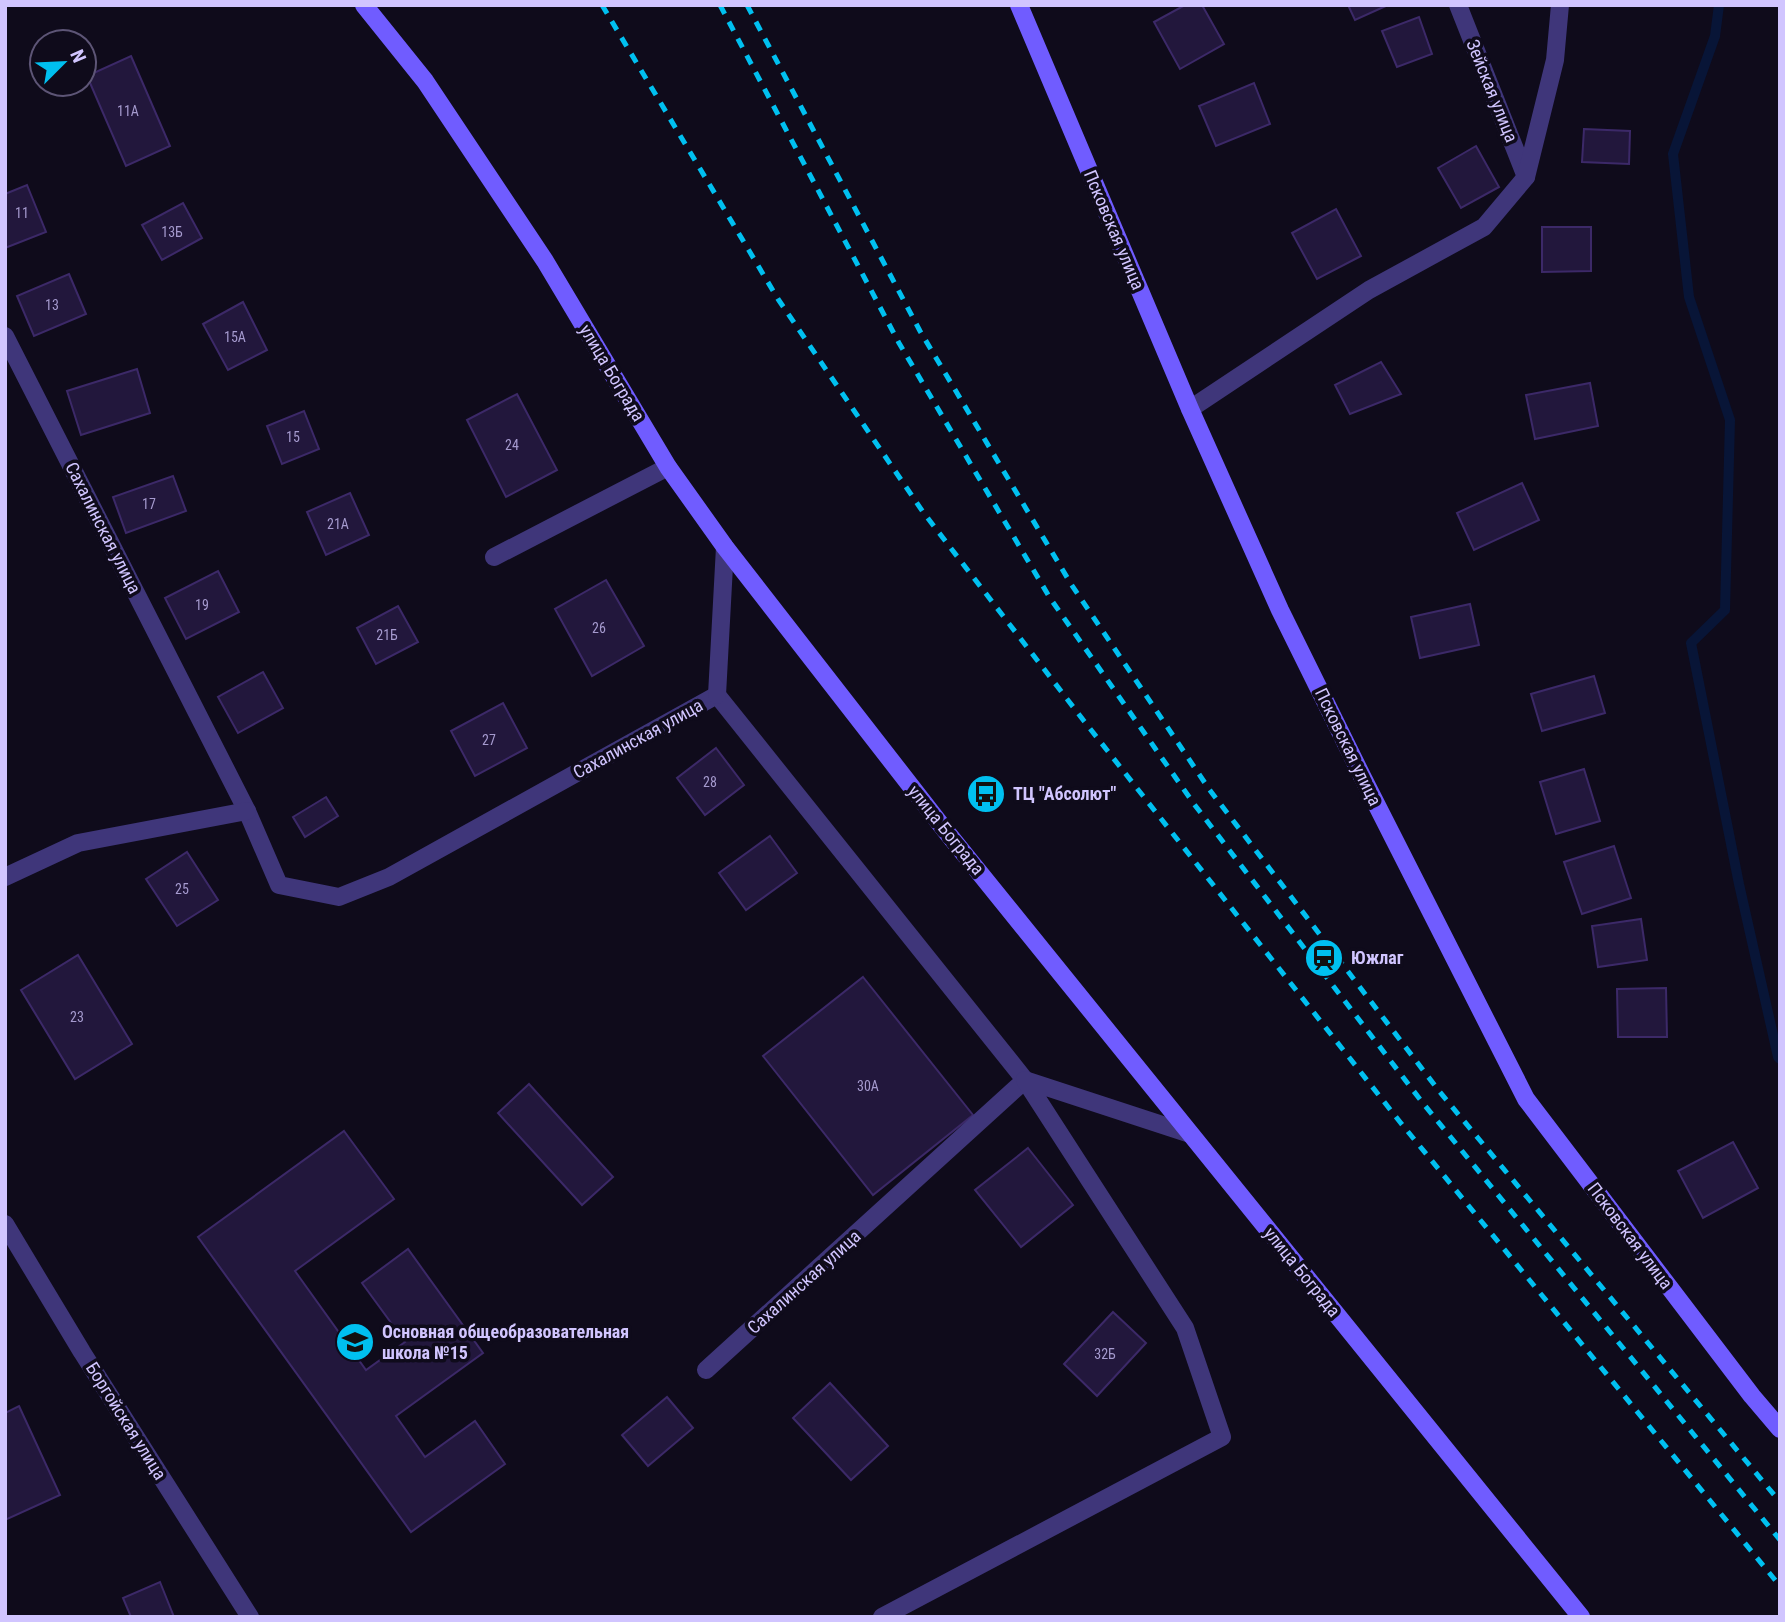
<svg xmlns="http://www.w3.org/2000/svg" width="1785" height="1622" viewBox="0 0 1785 1622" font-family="'Roboto Condensed',sans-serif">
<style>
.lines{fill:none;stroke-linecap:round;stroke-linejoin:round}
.stream{stroke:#081537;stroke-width:10}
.building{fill:#22173c;stroke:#3c2968;stroke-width:2}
.street{stroke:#3f367a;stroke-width:18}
.secondary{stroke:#705cff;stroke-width:18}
.rail{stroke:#00c0f0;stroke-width:5;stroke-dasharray:10 9;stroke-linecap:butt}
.labels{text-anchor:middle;stroke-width:7;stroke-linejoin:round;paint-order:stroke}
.number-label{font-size:14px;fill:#a59ace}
.street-label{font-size:18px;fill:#d1c5ff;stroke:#0f0b1b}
.poi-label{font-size:18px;font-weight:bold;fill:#d1c5ff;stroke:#0f0b1b;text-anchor:start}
</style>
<rect width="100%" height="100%" fill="#0f0b1b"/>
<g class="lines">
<polyline class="stream" points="1719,5 1715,36 1673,154 1689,297 1730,420 1725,610 1691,643 1739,884 1778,1057 1780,1059"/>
</g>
<g class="building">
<polygon points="1185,5 1202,5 1224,44 1180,69 1154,22"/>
<polygon points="1348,5 1388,5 1355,20"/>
<polygon points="1419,17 1432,54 1397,67 1382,31"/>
<polygon points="131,56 170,146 126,166 87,76"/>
<polygon points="1254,83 1270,124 1216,146 1199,106"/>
<polygon points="1584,129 1630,131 1629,164 1582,162"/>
<polygon points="1476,146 1499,187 1461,208 1438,168"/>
<polygon points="27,185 46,232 5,248 5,194"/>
<polygon points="183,203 202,238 162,260 142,225"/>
<polygon points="1336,209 1361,256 1317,279 1292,233"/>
<polygon points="1542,227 1591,227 1591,271 1542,272"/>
<polygon points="69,274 86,314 34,336 17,296"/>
<polygon points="243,302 267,350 228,370 203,324"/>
<polygon points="1381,362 1401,394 1350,414 1335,385"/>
<polygon points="137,369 150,413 81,435 67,391"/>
<polygon points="1590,383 1598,426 1535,439 1526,395"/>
<polygon points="517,394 557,470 506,497 467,420"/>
<polygon points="304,411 319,449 282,464 267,426"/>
<polygon points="173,476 186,511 126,533 113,497"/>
<polygon points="1522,483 1539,520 1474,550 1457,513"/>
<polygon points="350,493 369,535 326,555 307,512"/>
<polygon points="218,571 239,612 186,639 165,598"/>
<polygon points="606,580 644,646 592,676 555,609"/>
<polygon points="1470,604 1479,645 1420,658 1411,617"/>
<polygon points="398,606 418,642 376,664 357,628"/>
<polygon points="263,672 283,708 238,733 218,697"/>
<polygon points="1594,676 1605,713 1542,731 1531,694"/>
<polygon points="503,703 527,748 475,776 451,731"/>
<polygon points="716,748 744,785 705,815 677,778"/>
<polygon points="1584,769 1600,821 1556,834 1540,782"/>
<polygon points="326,797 338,816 305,837 293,817"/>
<polygon points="770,836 797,873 746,910 719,873"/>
<polygon points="1614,846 1631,898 1582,914 1564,862"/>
<polygon points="187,852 218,900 177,926 146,879"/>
<polygon points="1641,919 1647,960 1598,967 1592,926"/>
<polygon points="78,955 132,1044 75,1079 21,990"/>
<polygon points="863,977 973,1115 873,1195 763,1056"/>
<polygon points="1666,988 1667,1037 1618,1037 1617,989"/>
<polygon points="529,1084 613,1177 582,1205 498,1113"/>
<polygon points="344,1131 394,1199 295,1271 366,1370 405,1342 362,1283 408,1249 483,1353 396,1416 425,1457 475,1421 505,1464 411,1532 198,1237"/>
<polygon points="1733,1142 1758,1188 1703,1218 1678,1171"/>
<polygon points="1028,1148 1073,1205 1021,1247 975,1190"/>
<polygon points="1113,1312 1146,1343 1097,1396 1064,1364"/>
<polygon points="830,1383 888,1446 851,1480 793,1418"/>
<polygon points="667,1397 693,1428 648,1466 622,1435"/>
<polygon points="19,1406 60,1495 5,1520 5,1413"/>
<polygon points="160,1582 174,1617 131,1617 123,1598"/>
</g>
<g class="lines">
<g class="street">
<polyline points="1458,5 1526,177"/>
<polyline points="5,336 247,811 279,885 339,897 389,877 717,695 1025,1080 706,1370"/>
<polyline points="1190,409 1369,290 1484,227 1526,177 1555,60 1560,5"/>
<polyline points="494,557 668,467"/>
<polyline points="717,695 725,547"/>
<polyline points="5,877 78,843 247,811"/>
<polyline points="5,1224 82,1352 250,1617"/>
<polyline points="882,1617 1222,1437 1185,1328 1025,1080 1190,1134"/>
</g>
<g class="secondary">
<polyline points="364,5 425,81 545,261 668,467 725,547 945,830 1581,1617"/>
<polyline points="1019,5 1190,409 1280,610 1362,776 1526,1099 1752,1396 1780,1429"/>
</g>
<g class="rail">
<polyline points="602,5 778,299 923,512 1084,721 1400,1122 1780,1586"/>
<polyline points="720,5 899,343 1050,598 1194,804 1422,1102 1780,1540"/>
<polyline points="747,5 920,331 1071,584 1209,789 1439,1091 1780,1502"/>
</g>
</g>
<defs>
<symbol id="bus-disc" viewBox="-11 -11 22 22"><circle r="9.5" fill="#00c0f0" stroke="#0f0b1b"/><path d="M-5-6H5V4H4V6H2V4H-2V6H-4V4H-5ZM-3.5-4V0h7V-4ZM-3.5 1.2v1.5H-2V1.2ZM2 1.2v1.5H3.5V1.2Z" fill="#111"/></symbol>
<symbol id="station-disc" viewBox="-11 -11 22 22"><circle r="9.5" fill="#00c0f0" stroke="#0f0b1b"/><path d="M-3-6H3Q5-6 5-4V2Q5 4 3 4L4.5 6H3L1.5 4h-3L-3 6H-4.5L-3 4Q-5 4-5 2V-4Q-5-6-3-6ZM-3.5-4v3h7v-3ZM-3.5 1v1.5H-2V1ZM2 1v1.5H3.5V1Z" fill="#111"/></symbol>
<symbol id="school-disc" viewBox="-11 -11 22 22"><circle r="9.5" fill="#00c0f0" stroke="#0f0b1b"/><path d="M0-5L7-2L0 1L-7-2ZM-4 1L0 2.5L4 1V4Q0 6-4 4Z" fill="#111"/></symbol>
</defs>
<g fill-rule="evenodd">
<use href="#bus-disc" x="964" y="772" width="44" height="44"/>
<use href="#station-disc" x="1302" y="936" width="44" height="44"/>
<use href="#school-disc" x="333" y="1320" width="44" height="44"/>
</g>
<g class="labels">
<g class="number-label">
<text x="128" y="116">11А</text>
<text x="22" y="218">11</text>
<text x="172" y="237">13Б</text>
<text x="52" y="310">13</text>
<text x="235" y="342">15А</text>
<text x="293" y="442">15</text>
<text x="512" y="450">24</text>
<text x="149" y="509">17</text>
<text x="338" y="529">21А</text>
<text x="202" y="610">19</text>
<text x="599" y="633">26</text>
<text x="387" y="640">21Б</text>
<text x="489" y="745">27</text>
<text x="710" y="787">28</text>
<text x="182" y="894">25</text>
<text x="77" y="1022">23</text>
<text x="868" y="1091">30А</text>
<text x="1105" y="1359">32Б</text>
</g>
<g class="street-label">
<text transform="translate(1492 91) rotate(68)" y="6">Зейская улица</text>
<text transform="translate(1114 230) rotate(67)" y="6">Псковская улица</text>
<text transform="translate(612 373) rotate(59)" y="6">улица Бограда</text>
<text transform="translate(103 528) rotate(63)" y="6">Сахалинская улица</text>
<text transform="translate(638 739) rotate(-29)" y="6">Сахалинская улица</text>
<text transform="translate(1348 747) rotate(64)" y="6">Псковская улица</text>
<text transform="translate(946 830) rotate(51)" y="6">улица Бограда</text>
<text transform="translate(1630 1236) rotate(53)" y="6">Псковская улица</text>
<text transform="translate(1302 1272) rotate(51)" y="6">улица Бограда</text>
<text transform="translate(804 1282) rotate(-42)" y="6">Сахалинская улица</text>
<text transform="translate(126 1421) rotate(58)" y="6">Боргойская улица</text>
</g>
<g class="poi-label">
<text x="1013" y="800">ТЦ "Абсолют"</text>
<text x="1351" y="964">Южлаг</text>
<text x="382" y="1338">Основная общеобразовательная<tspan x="382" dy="21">школа №15</tspan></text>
</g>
</g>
<rect width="1785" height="1622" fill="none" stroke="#d1c5ff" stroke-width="14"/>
<g transform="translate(63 63) rotate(66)"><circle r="33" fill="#0f0b1b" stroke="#5d5576" stroke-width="2"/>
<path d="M0-5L12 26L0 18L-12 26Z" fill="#00c0f0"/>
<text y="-10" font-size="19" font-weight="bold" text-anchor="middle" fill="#d1c5ff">N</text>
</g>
</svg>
